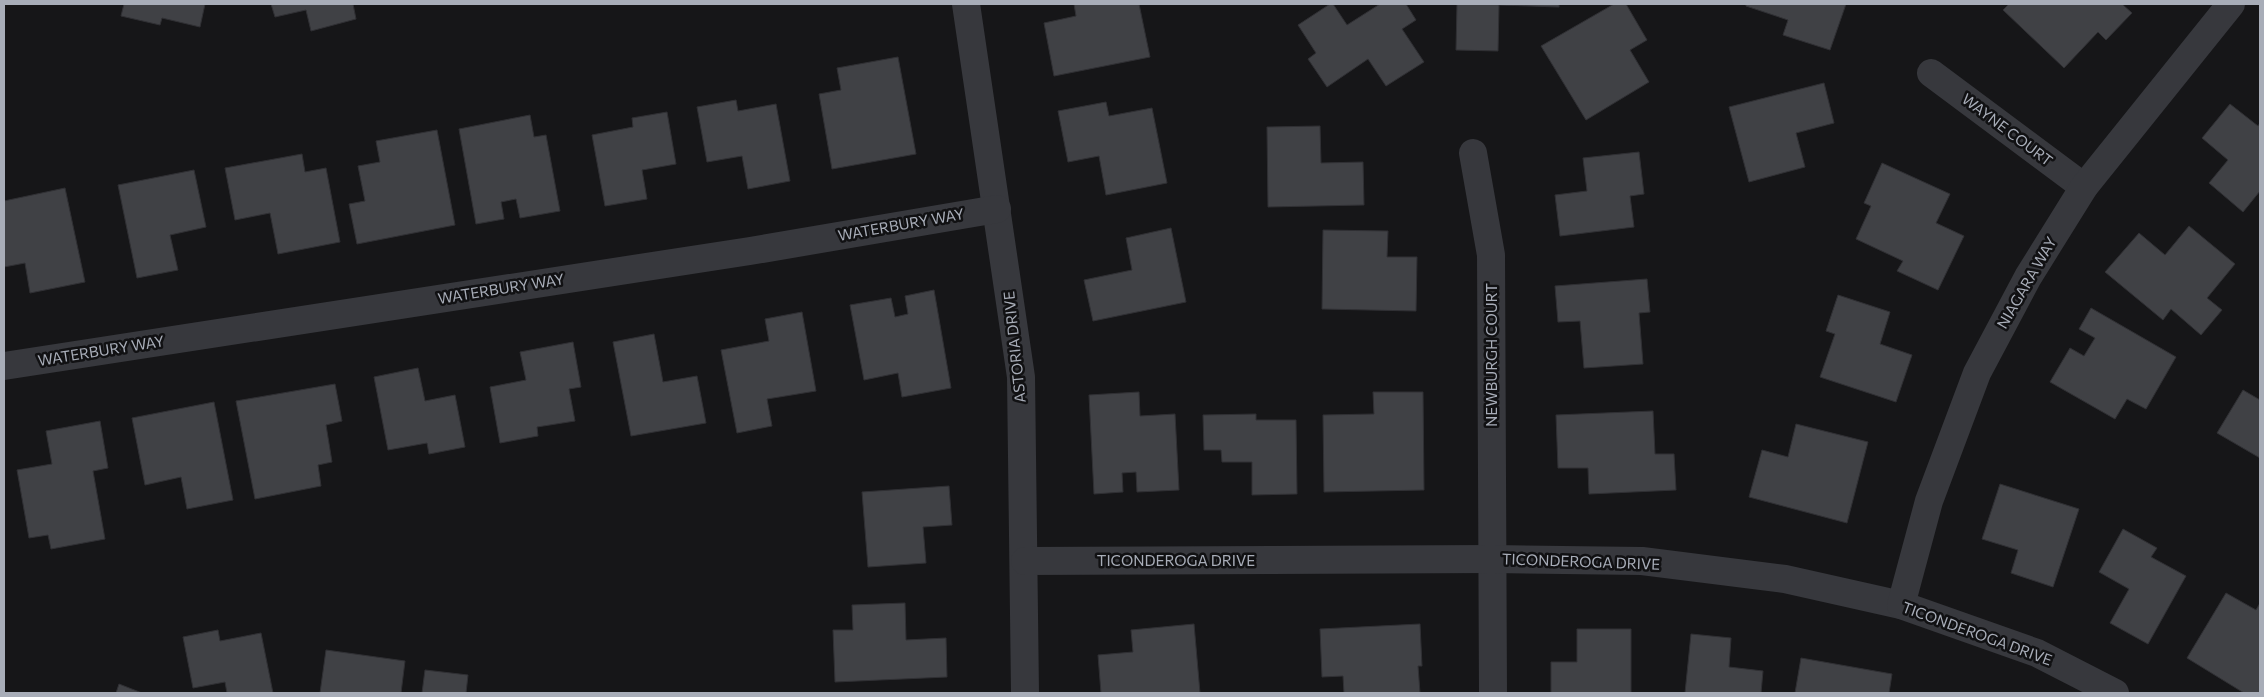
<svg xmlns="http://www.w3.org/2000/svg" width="2264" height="697" viewBox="0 0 2264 697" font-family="Commissioner,sans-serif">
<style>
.building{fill:#404145;stroke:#303034}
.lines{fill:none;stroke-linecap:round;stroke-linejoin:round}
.minor{stroke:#37383d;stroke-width:28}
.labels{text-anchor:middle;stroke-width:5;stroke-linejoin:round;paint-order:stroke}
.street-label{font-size:15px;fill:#a8adb8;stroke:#111113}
</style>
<rect width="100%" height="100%" fill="#161618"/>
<g class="building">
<polygon points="124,4 205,4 200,27 162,18 160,25 121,16"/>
<polygon points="271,4 353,4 356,19 311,31 306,10 275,17"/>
<polygon points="1074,4 1139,4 1150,57 1054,76 1044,23 1076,16"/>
<polygon points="1330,4 1333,4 1347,25 1380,4 1406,4 1416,20 1402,29 1424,62 1386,86 1368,59 1327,87 1308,59 1316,53 1298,25"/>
<polygon points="1457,4 1559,4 1559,7 1499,5 1498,51 1456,50"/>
<polygon points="1614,4 1626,4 1647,40 1630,50 1649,82 1586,120 1541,46"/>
<polygon points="1746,4 1846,4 1830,50 1783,35 1788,20 1746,6"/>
<polygon points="2009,4 2122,4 2132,13 2106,40 2098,32 2064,68 2003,10"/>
<polygon points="898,57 916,154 832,169 819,94 841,90 837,68"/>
<polygon points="1824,83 1834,123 1796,133 1805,167 1749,182 1729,107"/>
<polygon points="736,100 738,111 776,104 790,181 748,189 742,156 707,162 697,107"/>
<polygon points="1106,102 1109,116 1152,108 1167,183 1106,195 1099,156 1068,162 1058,111"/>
<polygon points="2230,104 2258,126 2260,123 2260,191 2243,212 2209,183 2228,160 2202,138"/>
<polygon points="667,112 676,164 642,170 647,199 605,206 592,135 633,127 632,118"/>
<polygon points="530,115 534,137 546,135 560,211 520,218 516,199 501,202 504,219 476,224 459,129"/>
<polygon points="1320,126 1321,163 1363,162 1364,205 1268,207 1267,127"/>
<polygon points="437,130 455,225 357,244 349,204 365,201 358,166 380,162 376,141"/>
<polygon points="1639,152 1644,194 1630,196 1634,227 1560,236 1555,195 1587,191 1583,158"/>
<polygon points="302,154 305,172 326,168 340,242 278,254 270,213 235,220 225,168"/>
<polygon points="1882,163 1950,194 1936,223 1964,236 1938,290 1897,271 1903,261 1856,239 1871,206 1864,203"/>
<polygon points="194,170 206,227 170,235 178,270 137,278 118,185"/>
<polygon points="65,188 85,282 30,293 25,263 4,267 4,201"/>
<polygon points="2189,226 2235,264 2207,298 2222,310 2201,335 2171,309 2163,320 2105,272 2139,233 2165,255"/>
<polygon points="1171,228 1186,302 1093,321 1084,280 1132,270 1126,238"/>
<polygon points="1323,230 1388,231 1387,257 1417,257 1416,311 1322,309"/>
<polygon points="1647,279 1650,312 1639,313 1643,364 1584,368 1580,321 1558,322 1555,286"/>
<polygon points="934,290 951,388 902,397 898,373 864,380 850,305 891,298 895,317 908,314 905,296"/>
<polygon points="1838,295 1890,312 1880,344 1912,355 1896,402 1820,377 1835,334 1826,331"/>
<polygon points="2091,308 2176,357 2146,409 2127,399 2115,419 2050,382 2070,348 2084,356 2095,338 2079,329"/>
<polygon points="802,312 816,391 767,399 772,426 737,433 721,350 769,341 765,319"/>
<polygon points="654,334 663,382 697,376 706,423 631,436 613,342"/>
<polygon points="573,342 581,387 569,389 575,421 537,427 538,436 500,443 490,387 526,380 520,352"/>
<polygon points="418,368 425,401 455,395 465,447 429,454 427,443 388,450 374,377"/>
<polygon points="335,384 342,421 326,425 332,462 318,465 321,486 255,499 236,401"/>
<polygon points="2243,390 2260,400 2260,458 2217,433"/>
<polygon points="1139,392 1140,416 1175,414 1179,490 1137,492 1136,472 1122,473 1123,492 1094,494 1089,395"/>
<polygon points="1373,392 1423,392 1424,490 1324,492 1323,415 1374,414"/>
<polygon points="214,402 233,500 187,509 181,477 145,485 132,418"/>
<polygon points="1653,411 1655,454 1674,454 1676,490 1589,494 1588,468 1558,468 1556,415"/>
<polygon points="1256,414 1256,420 1296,420 1297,494 1252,495 1252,462 1222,462 1221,450 1204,450 1203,415"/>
<polygon points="100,421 108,468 93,471 105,539 51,549 48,535 29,538 17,470 52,464 46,431"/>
<polygon points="1796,424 1868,442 1847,523 1749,497 1762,450 1788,457"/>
<polygon points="2000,484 2079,509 2053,587 2011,573 2018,550 1982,539"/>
<polygon points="949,486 952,525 923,527 926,563 868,567 862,492"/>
<polygon points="2123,529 2157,548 2151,557 2186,576 2148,644 2110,623 2129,589 2099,572"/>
<polygon points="2226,593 2256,610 2260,603 2260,693 2244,693 2187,658"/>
<polygon points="905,603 906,640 946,638 947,677 835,682 833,630 853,630 852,605"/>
<polygon points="1194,624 1200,693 1101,693 1098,655 1133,652 1131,630"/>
<polygon points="1420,624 1422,666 1418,666 1420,693 1344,693 1343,676 1322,677 1320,629"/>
<polygon points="1577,629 1631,629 1631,693 1551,693 1551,662 1577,662"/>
<polygon points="218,630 220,641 261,633 273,693 227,693 225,682 193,688 183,637"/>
<polygon points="1691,634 1731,638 1729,667 1763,671 1761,693 1685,693"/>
<polygon points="326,650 405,661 401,693 320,693"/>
<polygon points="1801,658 1892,674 1889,693 1795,693"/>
<polygon points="425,670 468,675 466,693 422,693"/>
<polygon points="119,684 142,693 116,693"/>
</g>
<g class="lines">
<g class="minor">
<polyline points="966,4 1021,377 1025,693"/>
<polyline points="1931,73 2084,187"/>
<polyline points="1473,153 1491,255 1493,693"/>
<polyline points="4,366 750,251 997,209"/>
<polyline points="1025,561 1493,559 1642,561 1785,579 1901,605 2037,653 2115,693"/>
<polyline points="1901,605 1929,501 1977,373 2028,277 2084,187 2231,4"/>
</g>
</g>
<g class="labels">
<g class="street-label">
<text transform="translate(2007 130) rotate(37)" y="5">WAYNE COURT</text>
<text transform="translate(901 225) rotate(-10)" y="5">WATERBURY WAY</text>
<text transform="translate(2027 283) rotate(-60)" y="5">NIAGARA WAY</text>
<text transform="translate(501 289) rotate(-9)" y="5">WATERBURY WAY</text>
<text transform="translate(1015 347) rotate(-96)" y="5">ASTORIA DRIVE</text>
<text transform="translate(101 351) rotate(-9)" y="5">WATERBURY WAY</text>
<text transform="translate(1492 355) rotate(-90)" y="5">NEWBURGH COURT</text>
<text x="1176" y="566">TICONDEROGA DRIVE</text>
<text transform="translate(1581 562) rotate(2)" y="5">TICONDEROGA DRIVE</text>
<text transform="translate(1977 634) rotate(20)" y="5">TICONDEROGA DRIVE</text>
</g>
</g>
<rect width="2264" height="697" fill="none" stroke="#a8adb8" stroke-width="10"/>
</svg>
